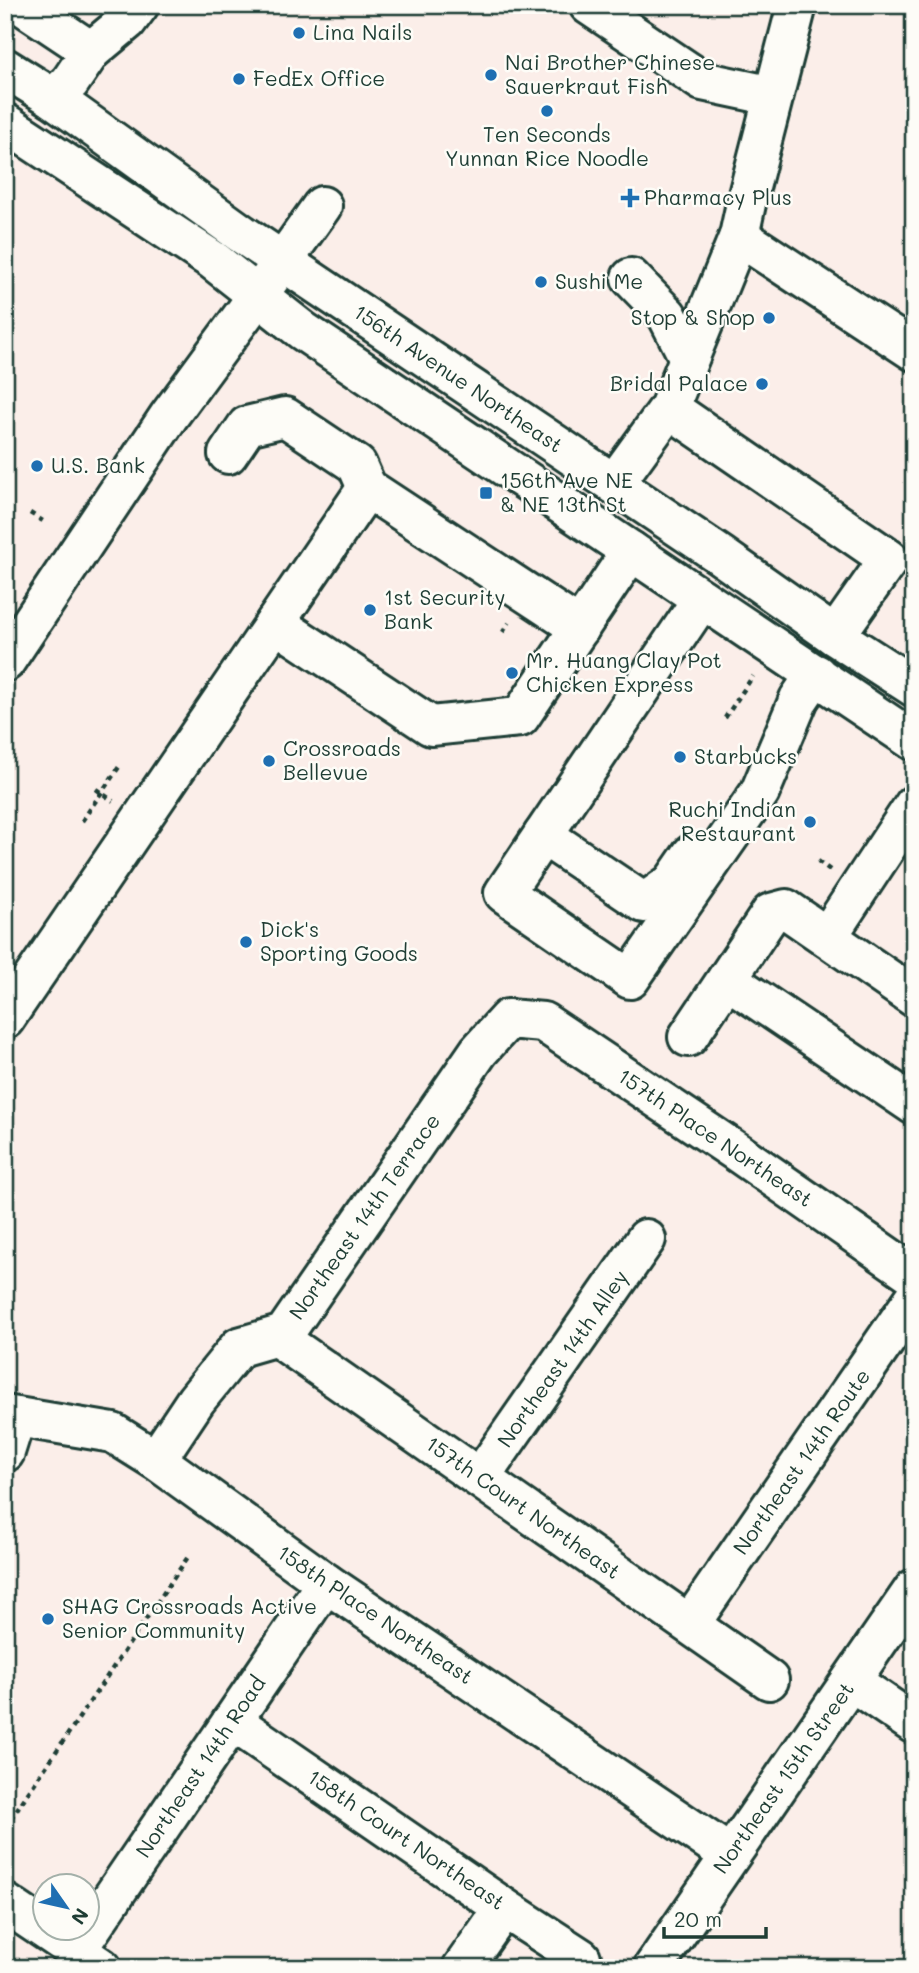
<svg xmlns="http://www.w3.org/2000/svg" width="919" height="1973" viewBox="0 0 919 1973" font-family="Mali,sans-serif">
<style>
.lines{fill:none;stroke-linecap:round;stroke-linejoin:round}
.minor-casing{stroke:#1f3d34;stroke-width:44}
.major-casing{stroke:#1f3d34;stroke-width:44}
.path{stroke:#1f3d34;stroke-width:4.5;stroke-dasharray:5 5;stroke-linecap:butt}
.minor{stroke:#fdfcf7;stroke-width:38}
.major{stroke:#fdfcf7;stroke-width:38}
.poi-dot{fill:#1f6fb2;stroke:#fdfcf7;stroke-width:2.5}
.labels{text-anchor:middle;stroke-width:5;stroke-linejoin:round;paint-order:stroke}
.poi-label{font-size:21px;fill:#1f3d34;stroke:#fdfcf7;text-anchor:start}
.street-label{font-size:21px;fill:#1f3d34;stroke:#fdfcf7}
</style>
<rect width="100%" height="100%" fill="#fbeee9"/>
<filter id="ink" filterUnits="userSpaceOnUse"><feTurbulence type="fractalNoise" baseFrequency=".0143" numOctaves="2"/><feDisplacementMap in="SourceGraphic" scale="14" xChannelSelector="R" yChannelSelector="G"/><feConvolveMatrix kernelMatrix="1 2 1 2 8 2 1 2 1" color-interpolation-filters="sRGB"/></filter>
<g filter="url(#ink)">
<g class="lines">
<defs>
<g id="minor">
<polyline points="22,5 91,51"/>
<polyline points="589,5 702,81 773,96"/>
<polyline points="53,98 70,82 91,51 127,21 139,5"/>
<polyline points="739,236 914,351"/>
<polyline points="631,278 667,315 689,358"/>
<polyline points="669,408 889,559 835,636"/>
<polyline points="228,454 247,426 285,417 357,465 367,488 580,628"/>
<polyline points="614,484 669,408 739,236 747,199 797,5"/>
<polyline points="702,599 504,893 630,979 760,792 799,699 816,674"/>
<polyline points="275,623 431,726 520,717 631,551"/>
<polyline points="5,662 169,416 283,261 322,206"/>
<polyline points="543,835 644,903 672,883 692,854"/>
<polyline points="827,937 914,805"/>
<polyline points="727,979 914,1105"/>
<polyline points="5,1019 367,488"/>
<polyline points="688,1037 771,913 786,909 914,997"/>
<polyline points="277,1337 769,1680"/>
<polyline points="5,1415 113,1433 156,1460 326,1583 730,1855"/>
<polyline points="5,1452 16,1417"/>
<polyline points="156,1460 196,1400 239,1347 284,1334 479,1051 508,1019 543,1022 737,1152 914,1275"/>
<polyline points="480,1478 646,1239"/>
<polyline points="690,1624 914,1299"/>
<polyline points="851,1681 914,1724"/>
<polyline points="232,1721 504,1908 581,1958"/>
<polyline points="5,1903 102,1968"/>
<polyline points="76,1951 326,1583"/>
<polyline points="462,1968 504,1908"/>
<polyline points="653,1968 914,1589"/>
</g>
<g id="major">
<polyline points="5,68 53,98 242,234 720,555 835,636 914,687"/>
<polyline points="5,123 214,261 303,331 914,741"/>
</g>
</defs>
<use href="#minor" class="minor-casing"/>
<use href="#major" class="major-casing"/>
<g class="path">
<polyline points="30,513 46,523"/>
<polyline points="503,632 509,623"/>
<polyline points="725,718 753,676"/>
<polyline points="96,789 113,801"/>
<polyline points="82,821 121,764"/>
<polyline points="818,861 830,870"/>
<polyline points="5,1827 190,1554"/>
</g>
<use href="#minor" class="minor"/>
<use href="#major" class="major"/>
</g>
</g>
<g class="poi-dot">
<circle cx="299" cy="33" r="7"/>
<circle cx="491" cy="75" r="7"/>
<circle cx="239" cy="79" r="7"/>
<circle cx="547" cy="111" r="7"/>
<path d="M626.5 187.5h7v7h7v7h-7v7h-7v-7h-7v-7h7z"/>
<circle cx="541" cy="282" r="7"/>
<circle cx="769" cy="318" r="7"/>
<circle cx="762" cy="384" r="7"/>
<circle cx="37" cy="466" r="7"/>
<rect x="479" y="486" width="14" height="14" rx="3.5"/>
<circle cx="370" cy="610" r="7"/>
<circle cx="512" cy="673" r="7"/>
<circle cx="680" cy="757" r="7"/>
<circle cx="269" cy="761" r="7"/>
<circle cx="810" cy="822" r="7"/>
<circle cx="246" cy="942" r="7"/>
<circle cx="48" cy="1619" r="7"/>
</g>
<g class="labels">
<g class="poi-label">
<text x="313" y="40">Lina Nails</text>
<text x="505" y="70">Nai Brother Chinese<tspan x="505" dy="24">Sauerkraut Fish</tspan></text>
<text x="253" y="86">FedEx Office</text>
<text x="547" y="142" text-anchor="middle">Ten Seconds<tspan x="547" dy="24">Yunnan Rice Noodle</tspan></text>
<text x="644" y="205">Pharmacy Plus</text>
<text x="555" y="289">Sushi Me</text>
<text x="755" y="325" text-anchor="end">Stop &amp; Shop</text>
<text x="748" y="391" text-anchor="end">Bridal Palace</text>
<text x="51" y="473">U.S. Bank</text>
<text x="500" y="488">156th Ave NE<tspan x="500" dy="24">&amp; NE 13th St</tspan></text>
<text x="384" y="605">1st Security<tspan x="384" dy="24">Bank</tspan></text>
<text x="526" y="668">Mr. Huang Clay Pot<tspan x="526" dy="24">Chicken Express</tspan></text>
<text x="283" y="756">Crossroads<tspan x="283" dy="24">Bellevue</tspan></text>
<text x="694" y="764">Starbucks</text>
<text x="796" y="817" text-anchor="end">Ruchi Indian<tspan x="796" dy="24">Restaurant</tspan></text>
<text x="260" y="937">Dick's<tspan x="260" dy="24">Sporting Goods</tspan></text>
<text x="62" y="1614">SHAG Crossroads Active<tspan x="62" dy="24">Senior Community</tspan></text>
</g>
<g class="street-label">
<text transform="translate(458 379) rotate(34)" y="7">156th Avenue Northeast</text>
<text transform="translate(715 1138) rotate(34)" y="7">157th Place Northeast</text>
<text transform="translate(365 1217) rotate(-55)" y="7">Northeast 14th Terrace</text>
<text transform="translate(563 1359) rotate(-55)" y="7">Northeast 14th Alley</text>
<text transform="translate(802 1462) rotate(-55)" y="7">Northeast 14th Route</text>
<text transform="translate(523 1508) rotate(35)" y="7">157th Court Northeast</text>
<text transform="translate(375 1615) rotate(34)" y="7">158th Place Northeast</text>
<text transform="translate(201 1767) rotate(-56)" y="7">Northeast 14th Road</text>
<text transform="translate(784 1778) rotate(-55)" y="7">Northeast 15th Street</text>
<text transform="translate(406 1840) rotate(34)" y="7">158th Court Northeast</text>
</g>
</g>
<rect width="919" height="1973" fill="none" stroke="#fdfcf7" stroke-width="28"/>
<rect x="14" y="14" width="891" height="1945" fill="none" stroke="#1f3d34" stroke-width="2.5" filter="url(#ink)"/>
<g transform="translate(66 1907) rotate(124)"><circle r="33" fill="#fdfcf7" stroke="#a4b0a9" stroke-width="2"/>
<path d="M0-5L12 26L0 18L-12 26Z" fill="#1f6fb2"/>
<text y="-10" font-size="19" font-weight="bold" text-anchor="middle" fill="#1f3d34">N</text>
</g>
<path d="M664 1927v10h102v-10" fill="none" stroke="#1f3d34" stroke-width="3.5"/>
<text x="674" y="1927" font-size="21" fill="#1f3d34" stroke="#fdfcf7" stroke-width="5" paint-order="stroke">20 m</text>
</svg>
